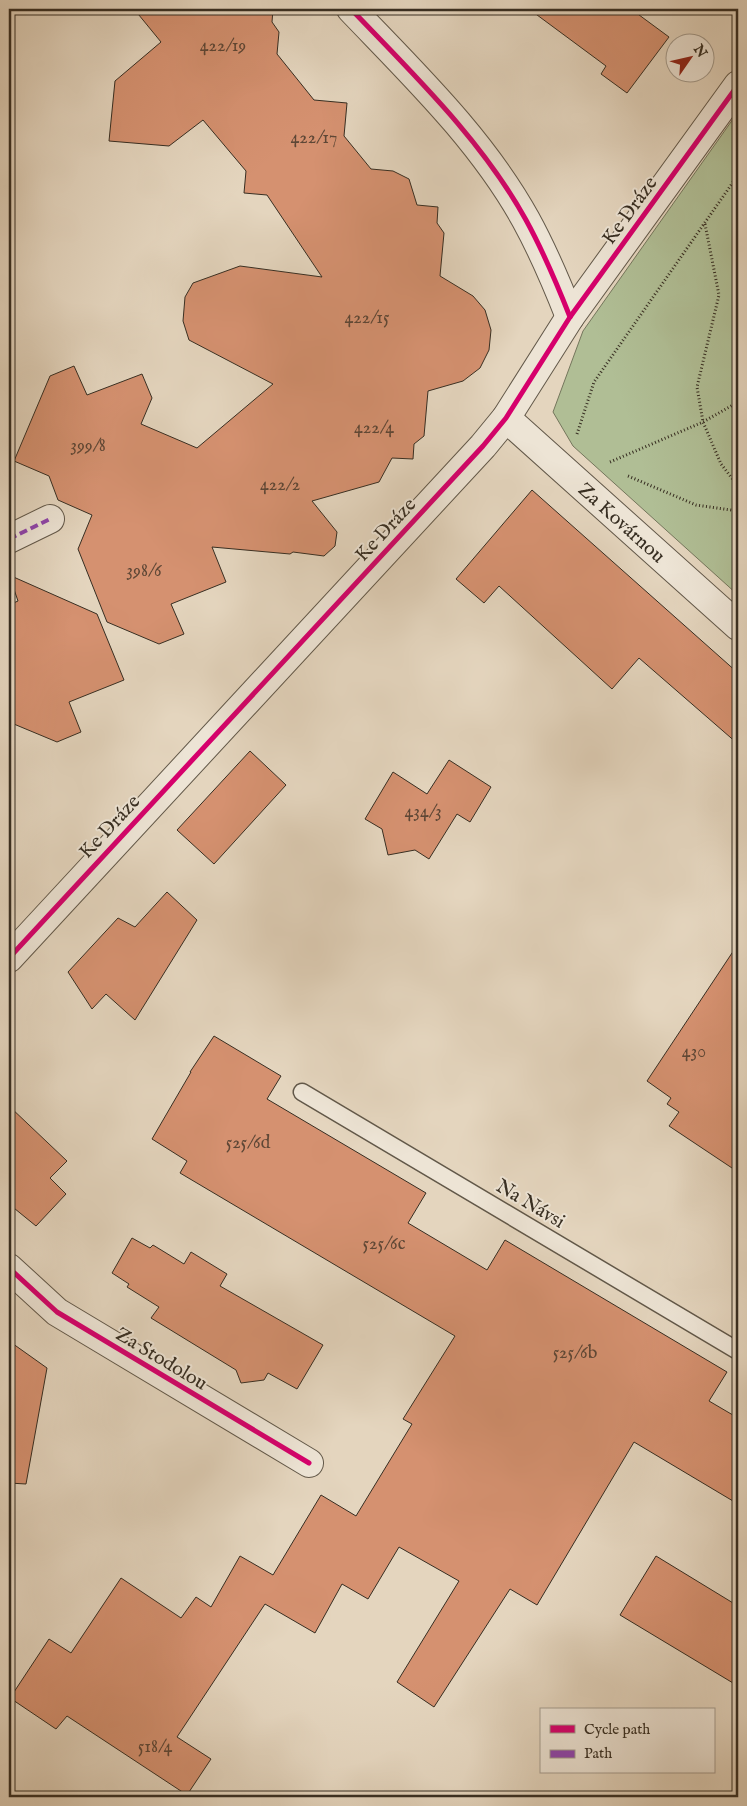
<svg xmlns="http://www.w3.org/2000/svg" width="747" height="1806" viewBox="0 0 747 1806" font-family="'IM FELL English',serif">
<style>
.green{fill:#b0be95;stroke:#74765c}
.building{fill:#d59170;stroke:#372e22}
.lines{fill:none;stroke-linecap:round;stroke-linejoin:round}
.lane-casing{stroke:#625849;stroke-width:19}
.street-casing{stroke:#625849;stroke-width:30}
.path{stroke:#372e22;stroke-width:3;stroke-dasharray:1 2.5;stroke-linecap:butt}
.lane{stroke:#ede4d5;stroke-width:16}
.street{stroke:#ede4d5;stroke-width:28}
.quiet{stroke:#8e44ad;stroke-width:4;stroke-dasharray:8 4;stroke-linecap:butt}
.cycleway-casing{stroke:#ede4d5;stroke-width:8}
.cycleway{stroke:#d6006c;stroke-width:5}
.labels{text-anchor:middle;stroke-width:4;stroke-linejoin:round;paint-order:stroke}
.number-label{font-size:18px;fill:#5e4736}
.street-label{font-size:20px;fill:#372e22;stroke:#ede4d5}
</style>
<rect width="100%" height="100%" fill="#e4d5be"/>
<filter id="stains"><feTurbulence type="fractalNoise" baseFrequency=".004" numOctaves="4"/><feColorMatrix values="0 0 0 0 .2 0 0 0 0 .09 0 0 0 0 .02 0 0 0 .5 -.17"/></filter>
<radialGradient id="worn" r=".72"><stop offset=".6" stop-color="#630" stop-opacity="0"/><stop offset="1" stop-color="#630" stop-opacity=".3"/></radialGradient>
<polygon class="green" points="738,112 738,595 573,446 553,412 583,331"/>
<g class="building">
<polygon points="134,9 273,9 272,22 279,32 277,54 314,100 347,103 344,136 371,169 393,171 409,179 417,205 438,207 437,223 444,233 440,276 473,296 485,310 491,330 489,350 480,368 463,381 428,391 424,436 414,444 413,459 392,458 379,482 312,501 337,532 335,546 324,556 293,552 290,554 212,547 226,582 171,604 184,634 159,644 107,622 78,549 92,515 58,500 49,476 14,461 50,376 74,366 87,395 142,374 152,398 141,424 197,448 273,384 189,340 183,321 185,297 193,283 240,266 322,277 267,195 244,193 246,171 203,120 169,146 109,141 115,81 161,42"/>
<polygon points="529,9 631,9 669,37 627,93 601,74 606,66"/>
<polygon points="532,490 738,673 738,744 639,658 612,689 499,586 484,603 456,579"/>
<polygon points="9,575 97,614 124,680 69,702 81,732 57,742 9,722 9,605 18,601"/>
<polygon points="250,751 286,785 214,864 177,830"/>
<polygon points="449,760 491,787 470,822 457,814 429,859 415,850 388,855 382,829 365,819 393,772 427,794"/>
<polygon points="167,892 197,920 135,1020 106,994 92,1009 68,972 118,918 135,927"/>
<polygon points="738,944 738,1172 669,1126 679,1112 667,1104 671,1098 647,1081"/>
<polygon points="214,1036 281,1076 267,1099 426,1193 408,1223 487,1270 505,1240 727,1372 709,1401 738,1418 738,1504 634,1442 537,1605 510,1589 434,1707 397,1682 459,1581 399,1547 368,1599 342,1584 315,1633 265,1604 177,1737 211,1759 187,1795 67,1716 56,1729 10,1698 49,1639 71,1653 121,1578 181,1618 196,1597 211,1607 240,1556 273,1575 321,1495 356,1516 412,1424 403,1419 455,1336 180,1173 187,1161 152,1139 191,1072 190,1072"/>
<polygon points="9,1106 67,1161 50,1178 66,1194 36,1226 9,1204"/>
<polygon points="132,1238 150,1248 153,1245 184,1264 191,1252 227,1274 220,1286 323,1345 297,1389 268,1373 264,1380 241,1383 236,1370 151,1318 159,1307 127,1287 129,1284 112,1273"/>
<polygon points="9,1341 47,1368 26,1484 9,1483"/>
<polygon points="656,1556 738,1606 738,1686 620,1615"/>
</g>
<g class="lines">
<defs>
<polyline id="lane" points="302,1092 738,1351"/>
<g id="street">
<path d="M351,9c62,65 131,131 175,211 17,31 31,64 44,97"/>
<path id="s1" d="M506,418l232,208"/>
<polyline points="9,539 50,519"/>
<polyline points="9,958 483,446 506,418 570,317 738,85"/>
<polyline points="9,1268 57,1312 309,1463"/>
</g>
</defs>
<use href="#lane" class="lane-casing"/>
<use href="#street" class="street-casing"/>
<g class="path">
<polyline points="705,224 719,295 697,387 703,422 721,464 738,486"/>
<polyline points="577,434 594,382 738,175"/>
<polyline points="610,462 703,422 738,402"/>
<polyline points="628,476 696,505 738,511"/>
</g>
<use href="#lane" class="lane"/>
<use href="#street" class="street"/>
<polyline class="quiet" points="9,539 50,519"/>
<defs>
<g id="cycleway">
<path d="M351,9c62,65 131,131 175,211 17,31 31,64 44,97"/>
<polyline points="9,958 483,446 506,418 570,317 738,85"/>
<polyline points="9,1268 57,1312 309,1463"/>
</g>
</defs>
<use href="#cycleway" class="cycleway-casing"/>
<use href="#cycleway" class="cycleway"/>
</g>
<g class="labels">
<g class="number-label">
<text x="223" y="51">422/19</text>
<text x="314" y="143">422/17</text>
<text x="367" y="323">422/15</text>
<text x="374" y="433">422/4</text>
<text x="88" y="451">399/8</text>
<text x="280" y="490">422/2</text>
<text x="144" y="576">398/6</text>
<text x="423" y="817">434/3</text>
<text x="694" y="1057">430</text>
<text x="248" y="1148">525/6d</text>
<text x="384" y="1249">525/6c</text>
<text x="575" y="1358">525/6b</text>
<text x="155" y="1752">518/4</text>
</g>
<g class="street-label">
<text transform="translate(629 210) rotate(-54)" y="7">Ke Dráze</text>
<text dy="7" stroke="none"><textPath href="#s1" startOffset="156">Za Kovárnou</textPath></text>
<text transform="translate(385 529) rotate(-47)" y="7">Ke Dráze</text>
<text transform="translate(109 826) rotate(-47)" y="7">Ke Dráze</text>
<text transform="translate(531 1203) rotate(31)" y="7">Na Návsi</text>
<text transform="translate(162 1358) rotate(31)" y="7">Za Stodolou</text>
</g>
</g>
<rect width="747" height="1806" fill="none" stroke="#e4d5be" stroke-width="30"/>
<rect x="10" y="10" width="727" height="1786" fill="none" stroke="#372e22" stroke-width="2.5"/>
<rect x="15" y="15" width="717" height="1776" fill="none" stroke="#372e22"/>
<rect x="540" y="1708" width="175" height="65" fill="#ede4d5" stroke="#a49b8d"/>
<rect x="550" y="1725" width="25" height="8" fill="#d6006c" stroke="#a49b8d"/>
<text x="584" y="1734" font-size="15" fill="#372e22">Cycle path</text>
<rect x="550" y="1750" width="25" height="8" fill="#8e44ad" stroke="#a49b8d"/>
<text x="584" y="1758" font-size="15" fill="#372e22">Path</text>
<g transform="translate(690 58) rotate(56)"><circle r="24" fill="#ede4d5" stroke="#a49b8d"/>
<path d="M0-4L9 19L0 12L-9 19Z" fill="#8f2418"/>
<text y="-8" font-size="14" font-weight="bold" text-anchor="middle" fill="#372e22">N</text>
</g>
<rect width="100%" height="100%" filter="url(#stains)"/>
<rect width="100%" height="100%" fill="url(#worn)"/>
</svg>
